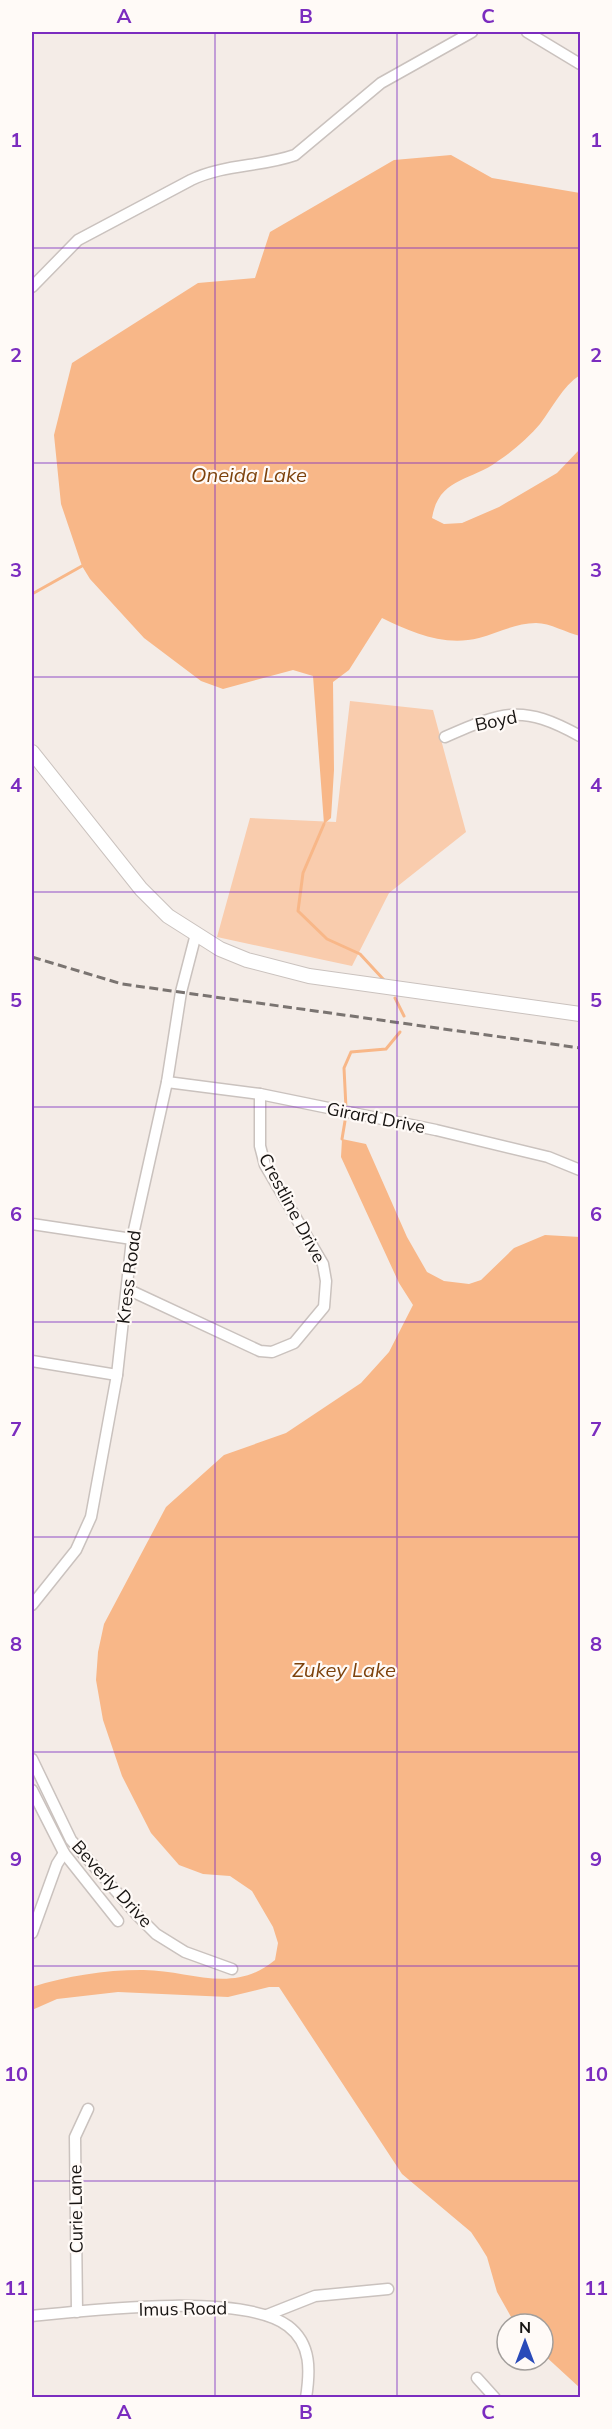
<svg xmlns="http://www.w3.org/2000/svg" width="612" height="2429" viewBox="0 0 612 2429" font-family="Mulish,sans-serif">
<style>
.green{fill:#f9ccad}
.water{fill:#f8b788}
.lines{fill:none;stroke-linecap:round;stroke-linejoin:round}
.stream{stroke:#f8b788;stroke-width:3}
.minor-casing{stroke:#cac2be;stroke-width:13}
.major-casing{stroke:#cac2be;stroke-width:16}
.minor{stroke:#fff;stroke-width:10}
.major{stroke:#fff;stroke-width:14}
.rail{stroke:#7a7471;stroke-width:3;stroke-dasharray:9 4.5;stroke-linecap:butt}
.grid{fill:none;stroke:#7b2cbf;stroke-width:1.5;stroke-opacity:0.55}
.labels{text-anchor:middle;stroke-width:4.5;stroke-linejoin:round;paint-order:stroke}
.street-label{font-size:18px;fill:#171412;stroke:#fffaf7}
.water-label{font-size:20px;font-style:italic;fill:#7d420c;stroke:#fffaf7}
.neatline{fill:none;stroke:#7b2cbf;stroke-width:2}
.grid-label{font-size:20px;text-anchor:middle;font-weight:bold;fill:#7b2cbf}
</style>
<rect width="100%" height="100%" fill="#f4ece7"/>
<polygon class="green" points="350,701 433,710 466,832 389,893 352,966 217,937 250,818 336,822"/>
<g class="water">
<path d="M451,155l41,23 88,15v182c-18,12 -27,32 -40,49 -11,13 -28,28 -42,37 -28,21 -59,16 -66,57l12,6 18,-1 37,-16 58,-34 23,-24v187c-13,-3 -30,-13 -44,-13 -20,0 -38,10 -57,15 -35,9 -68,-6 -97,-20l-33,52 -16,12 1,88 -3,48 -7,6 -11,-148 -20,-6 -70,19 -22,-8 -57,-43 -54,-59 -8,-13 -21,-62 -7,-69 18,-72 126,-80 57,-5 15,-46 124,-72z"/>
<path d="M342,1139l24,5 41,93 20,35 17,9 25,3 12,-4 33,-32 31,-13 35,2v1151l-37,-34v-30h-28l-18,-32 -10,-35 -8,-13 -8,-12 -69,-58 -123,-187h-10l-41,10 -110,-5 -61,7 -25,11v-23c35,-11 72,-17 109,-17 47,-1 91,26 134,-10l3,-17 -5,-16 -21,-36 -22,-15 -27,-2 -24,-9 -28,-32 -29,-57 -19,-56 -7,-40 2,-28 6,-28 62,-117 58,-52 62,-22 75,-50 28,-31 24,-47 -14,-22 -58,-126z"/>
</g>
<g class="lines">
<g class="stream">
<polyline points="32,594 82,566"/>
<polyline points="324,824 303,873 298,911 327,939 360,954 384,980"/>
<polyline points="395,998 404,1016"/>
<polyline points="346,1108 344,1068 351,1052 386,1049 400,1032"/>
<polyline points="342,1139 345,1121"/>
</g>
<defs>
<g id="minor">
<polyline points="527,32 580,64"/>
<path d="M32,287l46,-47 113,-60c33,-16 70,-13 104,-25l86,-72 91,-51"/>
<path d="M445,737c59,-26 77,-33 135,-1"/>
<polyline points="167,1082 260,1094 436,1130 548,1157 580,1170"/>
<polyline points="32,1224 132,1239"/>
<polyline points="127,1289 260,1351 272,1352 294,1343 324,1307 326,1281 323,1264 265,1165 260,1146 260,1094"/>
<polyline points="32,1361 117,1375"/>
<polyline points="32,1605 76,1550 91,1517 117,1375 132,1239 167,1082 181,992 196,934"/>
<polyline points="32,1759 71,1840 137,1915 156,1934 185,1952 232,1969"/>
<polyline points="32,1790 64,1853 118,1921"/>
<polyline points="32,1933 57,1864 64,1853"/>
<polyline points="77,2312 75,2137 88,2109"/>
<polyline points="267,2315 315,2296 388,2289"/>
<path d="M32,2316c58,-6 211,-24 256,10 24,18 22,46 18,72"/>
<polyline points="477,2378 495,2398"/>
</g>
<polyline id="major" points="32,752 141,889 168,916 220,949 247,960 309,976 580,1014"/>
</defs>
<use href="#minor" class="minor-casing"/>
<use href="#major" class="major-casing"/>
<use href="#minor" class="minor"/>
<use href="#major" class="major"/>
<polyline class="rail" points="32,957 122,984 580,1048"/>
</g>
<path class="grid" d="M215,32v2366M397,32v2366M32,248h548M32,463h548M32,677h548M32,892h548M32,1107h548M32,1322h548M32,1537h548M32,1752h548M32,1966h548M32,2181h548"/>
<g class="labels">
<g class="street-label">
<text transform="translate(496 721) rotate(-12)" y="6">Boyd</text>
<text transform="translate(376 1118) rotate(11)" y="6">Girard Drive</text>
<text transform="translate(292 1208) rotate(62)" y="6">Crestline Drive</text>
<text transform="translate(129 1277) rotate(-83)" y="6">Kress Road</text>
<text transform="translate(112 1884) rotate(48)" y="6">Beverly Drive</text>
<text transform="translate(76 2209) rotate(-91)" y="6">Curie Lane</text>
<text transform="translate(183 2309) rotate(-1)" y="6">Imus Road</text>
</g>
<g class="water-label">
<text x="249" y="482">Oneida Lake</text>
<text x="344" y="1677">Zukey Lake</text>
</g>
</g>
<rect width="612" height="2429" fill="none" stroke="#fffaf7" stroke-width="66"/>
<g transform="translate(525 2342)"><circle r="28" fill="#fffaf7" stroke="#a29e9b" stroke-width="1.5"/>
<path d="M0-4.5L10 22L0 15L-10 22Z" fill="#294ab9"/>
<text y="-9" font-size="16" font-weight="bold" text-anchor="middle" fill="#171412">N</text>
</g>
<rect x="33" y="33" width="546" height="2363" class="neatline"/>
<g class="grid-label">
<text x="124" y="23">A</text>
<text x="306" y="23">B</text>
<text x="488" y="23">C</text>
<text x="16" y="147">1</text>
<text x="596" y="147">1</text>
<text x="16" y="362">2</text>
<text x="596" y="362">2</text>
<text x="16" y="577">3</text>
<text x="596" y="577">3</text>
<text x="16" y="792">4</text>
<text x="596" y="792">4</text>
<text x="16" y="1007">5</text>
<text x="596" y="1007">5</text>
<text x="16" y="1221">6</text>
<text x="596" y="1221">6</text>
<text x="16" y="1436">7</text>
<text x="596" y="1436">7</text>
<text x="16" y="1651">8</text>
<text x="596" y="1651">8</text>
<text x="16" y="1866">9</text>
<text x="596" y="1866">9</text>
<text x="16" y="2081">10</text>
<text x="596" y="2081">10</text>
<text x="16" y="2295">11</text>
<text x="596" y="2295">11</text>
<text x="124" y="2419">A</text>
<text x="306" y="2419">B</text>
<text x="488" y="2419">C</text>
</g>
</svg>
